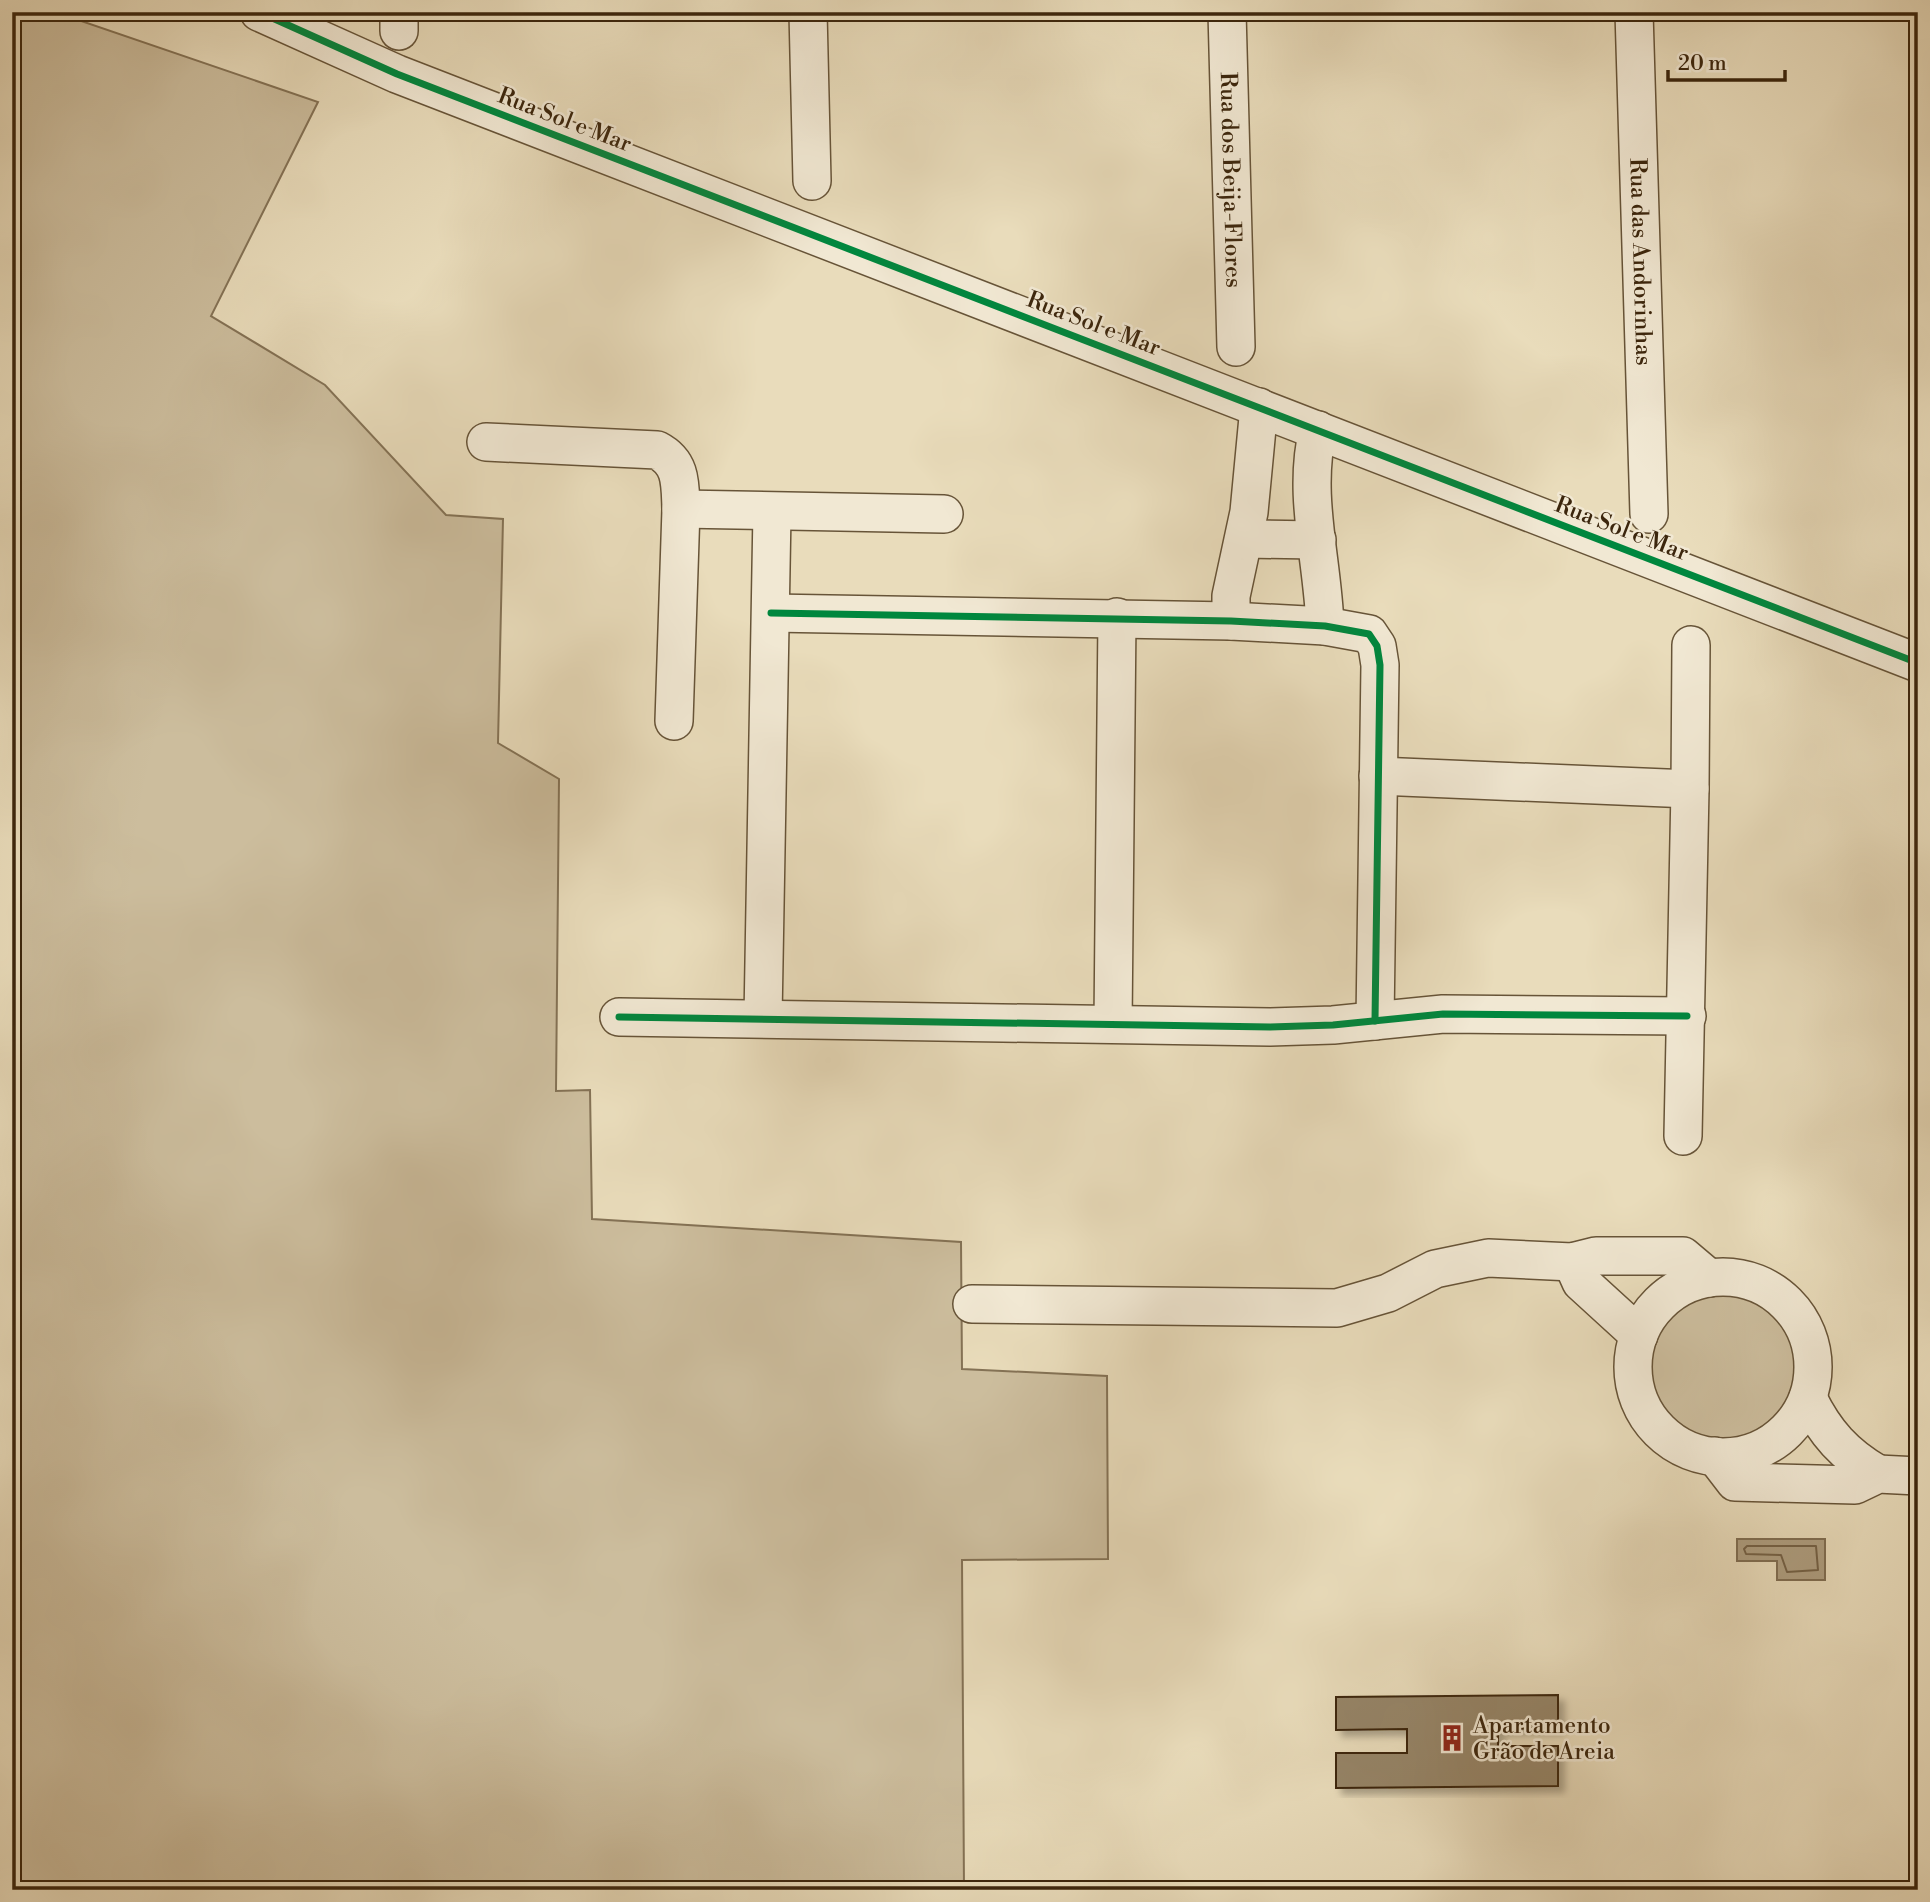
<svg xmlns="http://www.w3.org/2000/svg" width="1930" height="1902" viewBox="0 0 1930 1902" font-family="'Libre Bodoni',serif">
<style>
.green{fill:#ccbd9d;stroke:#847255;stroke-width:2}
.water{fill:#ae9e80;stroke:#806e52;stroke-width:2}
.lines{fill:none;stroke-linecap:round;stroke-linejoin:round}
.shore{stroke:#756246;stroke-width:2}
.building{fill:#968567;stroke:#3c260d;stroke-width:2;filter:url(#shadow)}
.minor-casing{stroke:#675438;stroke-width:40}
.minor{stroke:#f1e8d3;stroke-width:37}
.cycleway-casing{stroke:#f1e8d3;stroke-width:11}
.cycleway{stroke:#00873e;stroke-width:7}
.labels{text-anchor:middle;stroke-width:5;stroke-linejoin:round;paint-order:stroke}
.street-label{font-size:23px;fill:#3c260d;stroke:#f1e8d3}
.poi-label{font-size:23px;fill:#3c260d;stroke:#f1e8d3;text-anchor:start}
</style>
<defs>
<filter id="shadow"><feDropShadow dx="6" dy="6" stdDeviation="3.5" flood-color="#0004"/></filter>
</defs>
<rect width="100%" height="100%" fill="#e9dcbb"/>
<filter id="stains"><feTurbulence type="fractalNoise" baseFrequency=".00286" numOctaves="4"/><feColorMatrix values="0 0 0 0 .2 0 0 0 0 .09 0 0 0 0 .02 0 0 0 .5 -.17"/></filter>
<radialGradient id="worn" r=".72"><stop offset=".6" stop-color="#630" stop-opacity="0"/><stop offset="1" stop-color="#630" stop-opacity=".3"/></radialGradient>
<g class="green">
<polygon points="12,12 55,12 318,102 211,316 325,385 446,515 503,519 498,743 559,779 556,1091 590,1090 592,1219 961,1242 962,1369 1107,1376 1108,1559 962,1560 964,1890 12,1890"/>
<circle cx="1723" cy="1367" r="75"/>
</g>
<polygon class="water" points="1737,1539 1825,1539 1825,1580 1777,1580 1777,1561 1737,1561"/>
<g class="lines">
<polygon class="shore" points="1747,1546 1816,1546 1818,1570 1787,1572 1781,1555 1746,1554 1744,1549"/>
</g>
<polygon class="building" points="1558,1695 1558,1728 1498,1729 1498,1746 1558,1746 1558,1786 1336,1788 1336,1753 1407,1753 1407,1729 1336,1730 1336,1697"/>
<g class="lines">
<defs>
<g id="minor">
<polyline points="259,12 397,74 1918,663"/>
<polyline points="399,12 399,31"/>
<polyline points="808,12 812,181"/>
<path id="s1" d="M1227,12l9,335"/>
<path id="s2" d="M1634,12l15,502"/>
<path d="M1318,430c-16,64 5,131 7,196"/>
<path d="M486,442l171,8c25,13 23,34 24,59l-7,212"/>
<polyline points="681,509 944,514"/>
<polyline points="1245,539 1317,540"/>
<polyline points="771,613 1231,621 1325,626 1369,634 1377,646 1380,665 1375,1021"/>
<polyline points="1231,621 1231,596 1249,512 1259,407"/>
<polyline points="1378,776 1690,789 1683,1136"/>
<polyline points="1690,789 1691,645"/>
<polyline points="619,1017 1270,1027 1333,1025 1443,1014 1687,1016"/>
<polyline points="763,1018 772,512"/>
<polyline points="1113,1024 1117,617"/>
<polyline points="1572,1262 1581,1282 1639,1335"/>
<circle cx="1723" cy="1367" r="90"/>
<polyline points="972,1304 1337,1308 1388,1293 1435,1269 1488,1258 1572,1262 1596,1256 1683,1256 1709,1278"/>
<path d="M1808,1398c17,35 37,57 70,76"/>
<polyline points="1715,1456 1735,1482 1855,1485 1878,1474 1918,1476"/>
</g>
</defs>
<use href="#minor" class="minor-casing"/>
<use href="#minor" class="minor"/>
<defs>
<g id="cycleway">
<polyline points="259,12 397,74 1918,663"/>
<polyline points="771,613 1231,621 1325,626 1369,634 1377,646 1380,665 1375,1021"/>
<polyline points="619,1017 1270,1027 1333,1025 1443,1014 1687,1016"/>
</g>
</defs>
<use href="#cycleway" class="cycleway-casing"/>
<use href="#cycleway" class="cycleway"/>
</g>
<defs>
<symbol id="building-bare" viewBox="-9 -9 18 18"><path d="M-4-6H4V6H1V3H-1V6H-4ZM-2.5-4.3h1.7v1.8h-1.7ZM.8-4.3h1.7v1.8H.8ZM-2.5-1h1.7V.8h-1.7ZM.8-1h1.7V.8H.8Z" fill="#8f2418" stroke="#f1e8d3" stroke-width="2.5" paint-order="stroke"/></symbol>
</defs>
<g fill-rule="evenodd">
<use href="#building-bare" x="1433" y="1719" width="38" height="38"/>
</g>
<g class="labels">
<g class="street-label">
<text transform="translate(565 119) rotate(21)" y="8">Rua Sol e Mar</text>
<text dy="8" stroke="none"><textPath href="#s1" startOffset="168">Rua dos Beija-Flores</textPath></text>
<text dy="8" stroke="none"><textPath href="#s2" startOffset="250">Rua das Andorinhas</textPath></text>
<text transform="translate(1094 323) rotate(21)" y="8">Rua Sol e Mar</text>
<text transform="translate(1622 528) rotate(21)" y="8">Rua Sol e Mar</text>
</g>
<g class="poi-label">
<text x="1473" y="1733">Apartamento<tspan x="1473" dy="26">Grão de Areia</tspan></text>
</g>
</g>
<rect width="1930" height="1902" fill="none" stroke="#e9dcbb" stroke-width="42"/>
<rect x="14" y="14" width="1902" height="1874" fill="none" stroke="#3c260d" stroke-width="3.5"/>
<rect x="21" y="21" width="1888" height="1860" fill="none" stroke="#3c260d" stroke-width="2"/>
<path d="M1668 70v10h117v-10" fill="none" stroke="#3c260d" stroke-width="3.5"/>
<text x="1678" y="70" font-size="21" fill="#3c260d" stroke="#f1e8d3" stroke-width="5" paint-order="stroke">20 m</text>
<rect width="100%" height="100%" filter="url(#stains)"/>
<rect width="100%" height="100%" fill="url(#worn)"/>
</svg>
